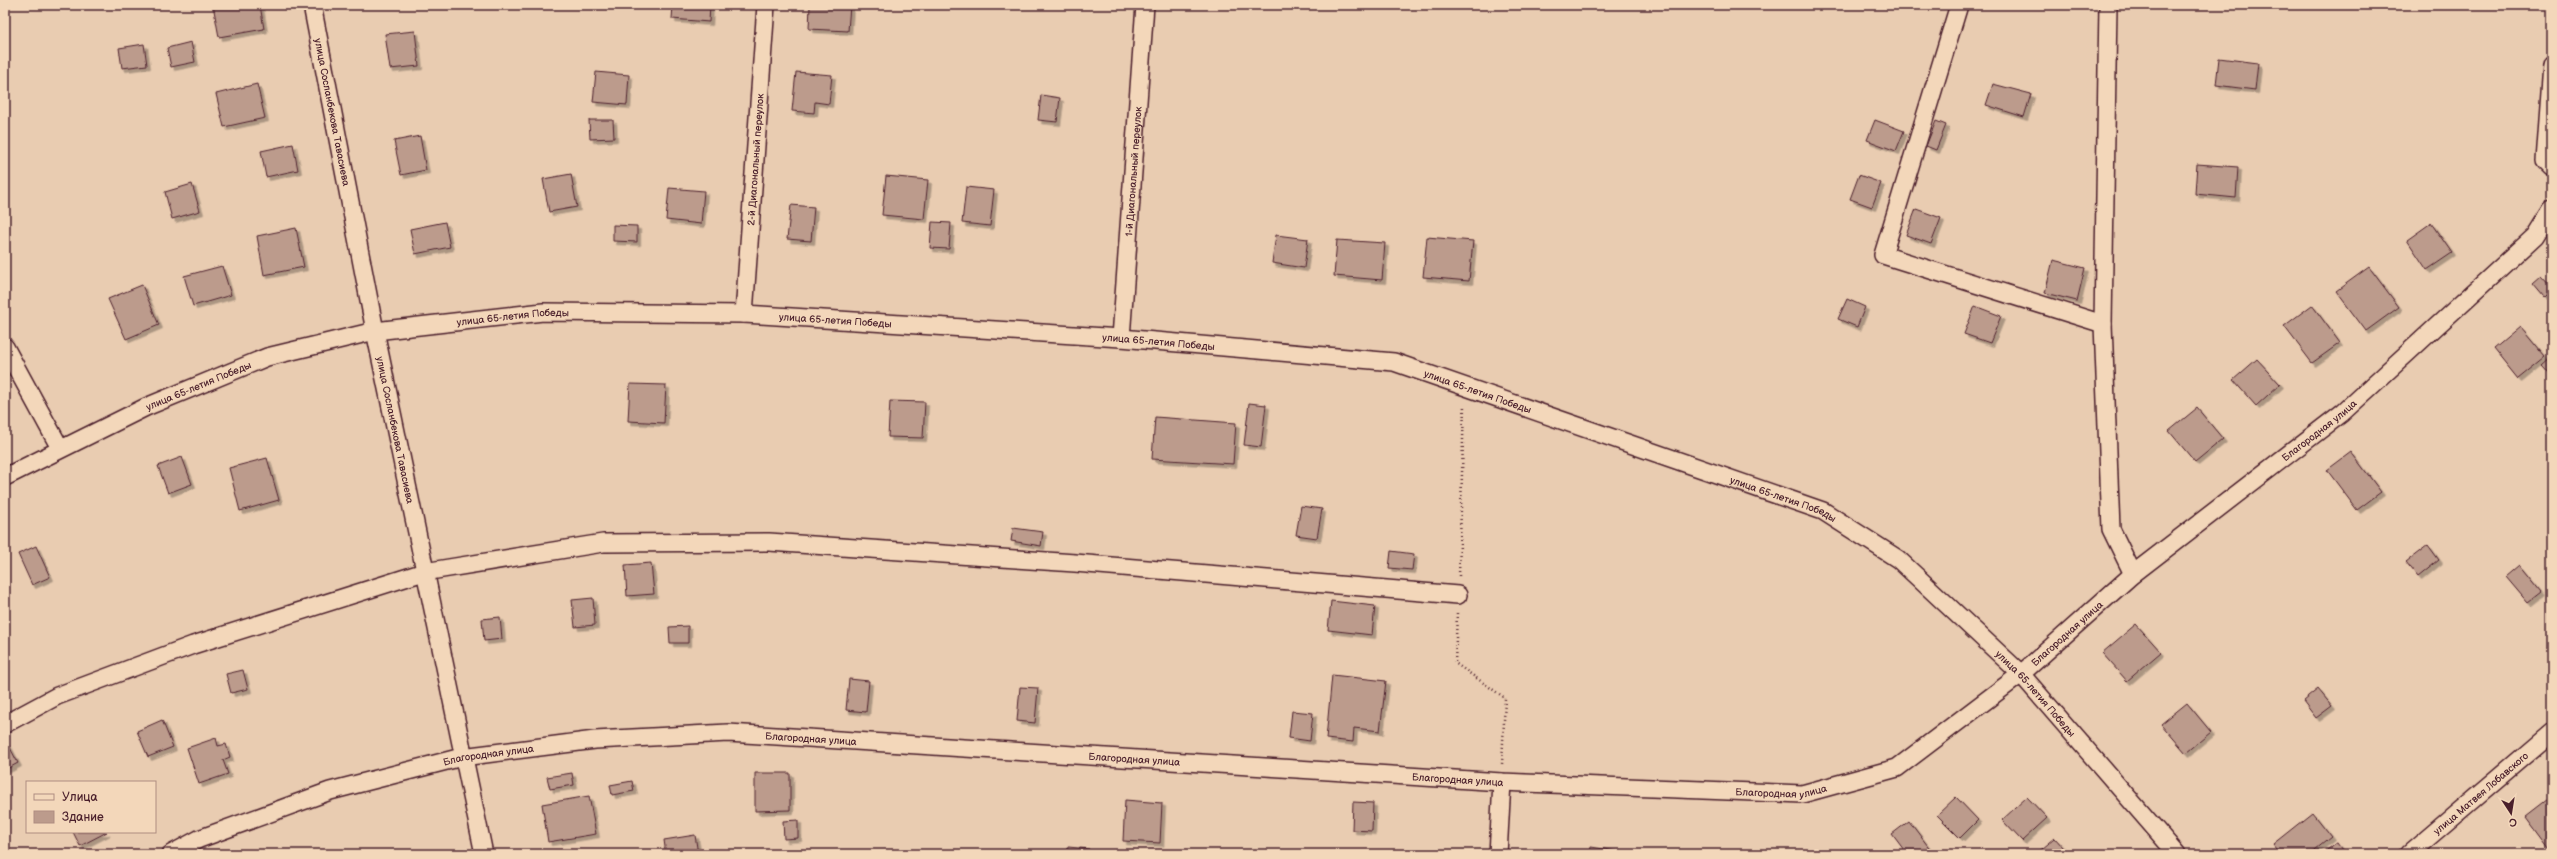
<svg xmlns="http://www.w3.org/2000/svg" width="2557" height="859" viewBox="0 0 2557 859" font-family="'Balsamiq Sans',sans-serif">
<style>
.building{fill:#bc9b8c;stroke:#4a1f2b;filter:url(#shadow)}
.lines{fill:none;stroke-linecap:round;stroke-linejoin:round}
.street-casing{stroke:#4a1f2b;stroke-width:20}
.path{stroke:#4a1f2b;stroke-width:2.5;stroke-dasharray:1 3;stroke-linecap:butt}
.street{stroke:#f3d7ba;stroke-width:17}
.labels{text-anchor:middle;stroke-width:3;stroke-linejoin:round;paint-order:stroke}
.street-label{font-size:10px;fill:#4a1f2b;stroke:#f3d7ba}
</style>
<defs>
<filter id="shadow"><feDropShadow dx="3.5" dy="3.5" stdDeviation="0" flood-color="#0004"/></filter>
</defs>
<rect width="100%" height="100%" fill="#e9ccb1"/>
<filter id="ink" filterUnits="userSpaceOnUse"><feTurbulence type="fractalNoise" baseFrequency=".025" numOctaves="2"/><feDisplacementMap in="SourceGraphic" scale="8" xChannelSelector="R" yChannelSelector="G"/><feConvolveMatrix kernelMatrix="1 2 1 2 8 2 1 2 1" color-interpolation-filters="sRGB"/></filter>
<g filter="url(#ink)">
<g class="building">
<polygon points="213,5 260,5 264,29 219,37"/>
<polygon points="673,5 710,5 709,22 672,19"/>
<polygon points="810,5 850,5 848,31 809,29"/>
<polygon points="415,31 419,66 390,69 385,34"/>
<polygon points="191,42 195,62 171,67 167,48"/>
<polygon points="144,44 147,65 122,68 119,48"/>
<polygon points="2219,58 2258,63 2255,90 2216,85"/>
<polygon points="596,72 629,75 627,105 593,102"/>
<polygon points="796,72 832,75 829,104 815,102 814,113 792,111"/>
<polygon points="257,84 265,118 224,127 216,94"/>
<polygon points="1993,84 2031,94 2024,117 1986,105"/>
<polygon points="1041,95 1060,98 1057,122 1038,120"/>
<polygon points="589,120 613,120 614,138 590,139"/>
<polygon points="1875,120 1904,131 1896,151 1867,140"/>
<polygon points="1936,121 1946,125 1936,150 1926,146"/>
<polygon points="420,136 426,170 401,175 394,141"/>
<polygon points="293,144 298,170 266,177 261,151"/>
<polygon points="2197,164 2238,167 2236,198 2195,194"/>
<polygon points="571,174 577,207 549,212 543,179"/>
<polygon points="1859,175 1881,183 1872,207 1850,199"/>
<polygon points="886,176 928,180 924,219 882,215"/>
<polygon points="192,184 200,211 172,219 165,192"/>
<polygon points="966,187 994,190 990,226 962,223"/>
<polygon points="669,188 704,191 701,224 666,220"/>
<polygon points="791,205 814,207 811,241 787,239"/>
<polygon points="1916,209 1941,218 1931,244 1906,235"/>
<polygon points="445,222 450,247 415,254 410,229"/>
<polygon points="932,222 951,223 949,249 930,248"/>
<polygon points="2431,223 2452,253 2427,270 2407,240"/>
<polygon points="613,225 637,226 637,242 613,241"/>
<polygon points="296,228 304,267 264,275 257,236"/>
<polygon points="1276,235 1308,239 1304,268 1272,263"/>
<polygon points="1427,237 1473,241 1469,281 1423,277"/>
<polygon points="1337,240 1385,243 1382,280 1334,276"/>
<polygon points="2053,260 2085,268 2077,301 2045,293"/>
<polygon points="222,266 231,295 193,306 184,276"/>
<polygon points="2369,267 2399,307 2366,331 2336,291"/>
<polygon points="2541,277 2552,289 2544,297 2533,284"/>
<polygon points="142,285 159,325 126,339 108,299"/>
<polygon points="1847,299 1865,307 1857,327 1838,319"/>
<polygon points="2312,305 2340,343 2312,363 2284,326"/>
<polygon points="1975,306 2001,316 1990,343 1964,334"/>
<polygon points="2520,327 2545,357 2518,379 2494,349"/>
<polygon points="2552,357 2552,377 2542,366"/>
<polygon points="2257,359 2280,384 2256,406 2233,380"/>
<polygon points="630,384 666,385 664,423 628,421"/>
<polygon points="890,401 925,402 923,438 888,437"/>
<polygon points="1249,403 1266,405 1261,447 1244,445"/>
<polygon points="2197,408 2223,439 2195,462 2169,431"/>
<polygon points="1155,417 1236,423 1233,464 1152,459"/>
<polygon points="2351,452 2381,492 2357,510 2327,470"/>
<polygon points="182,457 192,484 168,493 158,466"/>
<polygon points="267,458 279,500 240,511 229,468"/>
<polygon points="1301,506 1322,509 1317,538 1296,535"/>
<polygon points="1013,528 1043,532 1041,546 1011,541"/>
<polygon points="2428,545 2439,560 2418,577 2406,562"/>
<polygon points="36,546 50,577 32,585 18,554"/>
<polygon points="1391,551 1414,554 1412,570 1389,568"/>
<polygon points="651,563 654,594 627,596 625,565"/>
<polygon points="2520,565 2542,592 2528,603 2506,577"/>
<polygon points="593,598 595,625 575,627 572,600"/>
<polygon points="1331,601 1375,606 1372,635 1328,630"/>
<polygon points="500,617 502,639 484,641 482,619"/>
<polygon points="2136,624 2161,652 2127,681 2102,653"/>
<polygon points="688,626 688,643 670,643 669,627"/>
<polygon points="243,670 248,689 231,693 226,674"/>
<polygon points="1332,675 1386,681 1380,731 1354,728 1353,742 1326,739"/>
<polygon points="849,679 869,681 866,712 846,710"/>
<polygon points="1020,687 1038,688 1035,723 1017,721"/>
<polygon points="2318,689 2332,706 2316,718 2303,701"/>
<polygon points="2187,703 2211,732 2186,753 2161,724"/>
<polygon points="1292,711 1313,713 1310,741 1289,738"/>
<polygon points="162,720 173,747 148,757 137,731"/>
<polygon points="216,738 218,746 226,744 230,757 223,760 228,774 199,784 187,748"/>
<polygon points="8,744 18,763 5,770 5,745"/>
<polygon points="572,773 574,785 550,789 547,777"/>
<polygon points="755,773 790,773 790,810 755,811"/>
<polygon points="632,781 634,791 612,795 610,785"/>
<polygon points="589,796 596,834 548,842 542,804"/>
<polygon points="2552,796 2552,851 2526,816"/>
<polygon points="1956,797 1978,820 1960,838 1937,815"/>
<polygon points="2027,797 2047,818 2022,841 2002,820"/>
<polygon points="1125,800 1162,803 1160,843 1123,841"/>
<polygon points="1353,802 1373,803 1372,831 1352,830"/>
<polygon points="2312,813 2331,837 2310,854 2281,854 2273,844"/>
<polygon points="798,820 798,838 784,839 783,821"/>
<polygon points="1909,821 1934,854 1907,854 1892,834"/>
<polygon points="73,832 107,832 80,846"/>
<polygon points="695,835 698,854 666,854 664,840"/>
<polygon points="2055,838 2069,854 2036,854"/>
<polygon points="2337,842 2346,854 2322,854"/>
<polygon points="1068,847 1089,849 1088,854 1067,854"/>
<polygon points="1591,847 1623,852 1623,854 1590,854"/>
</g>
<g class="lines">
<defs>
<g id="street">
<path id="s1" d="M312,5l63,326 109,523"/>
<polyline points="1959,5 1883,255 2103,324"/>
<polyline points="2108,5 2103,324 2111,529 2133,574"/>
<polyline points="2552,65 2545,161 2552,168"/>
<path id="s2" d="M744,314l22,-309"/>
<path id="s3" d="M1121,338l24,-333"/>
<polyline points="5,347 60,448"/>
<path id="s4" d="M5,477l141,-70 121,-50 108,-26 168,-19 201,2 377,24 273,24 429,149 75,48 123,115 156,180"/>
<polyline points="5,724 57,696 193,645 424,572 603,543 769,542 1075,563 1458,595"/>
<path id="s5" d="M171,854l28,-15 131,-48 132,-34 133,-17 133,-7 774,49 300,12 95,-26 124,-94 112,-100 209,-161 193,-177 17,-27"/>
<polyline points="1498,854 1502,782"/>
<path id="s6" d="M2409,854l143,-122"/>
</g>
</defs>
<use href="#street" class="street-casing"/>
<g class="path">
<polyline points="1459,576 1464,405"/>
<polyline points="1457,613 1455,663 1505,698 1502,764"/>
</g>
<use href="#street" class="street"/>
</g>
</g>
<g class="labels">
<g class="street-label">
<text dy="4" stroke="none"><textPath href="#s1" startOffset="109">улица Сосланбекова Тавасиева</textPath></text>
<text dy="4" stroke="none"><textPath href="#s2" startOffset="155">2-й Диагональный переулок</textPath></text>
<text dy="4" stroke="none"><textPath href="#s3" startOffset="167">1-й Диагональный переулок</textPath></text>
<text dy="4" stroke="none"><textPath href="#s4" startOffset="538">улица 65-летия Победы</textPath></text>
<text dy="4" stroke="none"><textPath href="#s4" startOffset="861">улица 65-летия Победы</textPath></text>
<text dy="4" stroke="none"><textPath href="#s4" startOffset="1185">улица 65-летия Победы</textPath></text>
<text dy="4" stroke="none"><textPath href="#s4" startOffset="214">улица 65-летия Победы</textPath></text>
<text dy="4" stroke="none"><textPath href="#s4" startOffset="1510">улица 65-летия Победы</textPath></text>
<text dy="4" stroke="none"><textPath href="#s1" startOffset="433">улица Сосланбекова Тавасиева</textPath></text>
<text dy="4" stroke="none"><textPath href="#s5" startOffset="2290">Благородная улица</textPath></text>
<text dy="4" stroke="none"><textPath href="#s4" startOffset="1834">улица 65-летия Победы</textPath></text>
<text dy="4" stroke="none"><textPath href="#s5" startOffset="1966">Благородная улица</textPath></text>
<text dy="4" stroke="none"><textPath href="#s4" startOffset="2157">улица 65-летия Победы</textPath></text>
<text dy="4" stroke="none"><textPath href="#s5" startOffset="658">Благородная улица</textPath></text>
<text dy="4" stroke="none"><textPath href="#s5" startOffset="334">Благородная улица</textPath></text>
<text dy="4" stroke="none"><textPath href="#s5" startOffset="982">Благородная улица</textPath></text>
<text dy="4" stroke="none"><textPath href="#s5" startOffset="1306">Благородная улица</textPath></text>
<text dy="4" stroke="none"><textPath href="#s5" startOffset="1630">Благородная улица</textPath></text>
<text dy="4" stroke="none"><textPath href="#s6" startOffset="94">улица Матвея Лобавского</textPath></text>
</g>
</g>
<rect width="2557" height="859" fill="none" stroke="#f3d7ba" stroke-width="20"/>
<rect x="10" y="10" width="2537" height="839" fill="none" stroke="#4a1f2b" stroke-width="1.5" filter="url(#ink)"/>
<rect x="26" y="781" width="130" height="52" fill="#f3d7ba" stroke="#af8d81"/>
<rect x="34" y="794" width="20" height="6" fill="#f3d7ba" stroke="#af8d81"/>
<text x="62" y="801" font-size="12" fill="#4a1f2b">Улица</text>
<rect x="34" y="811" width="20" height="12" fill="#bc9b8c" stroke="#af8d81"/>
<text x="62" y="821" font-size="12" fill="#4a1f2b">Здание</text>
<g transform="translate(2511 813) rotate(168)" stroke="#f3d7ba" stroke-width="3" paint-order="stroke">
<path d="M0-3L7 15L0 10L-7 15Z" fill="#4a1f2b"/>
<text y="-6" font-size="11" font-weight="bold" text-anchor="middle" fill="#4a1f2b">С</text>
</g>
</svg>
